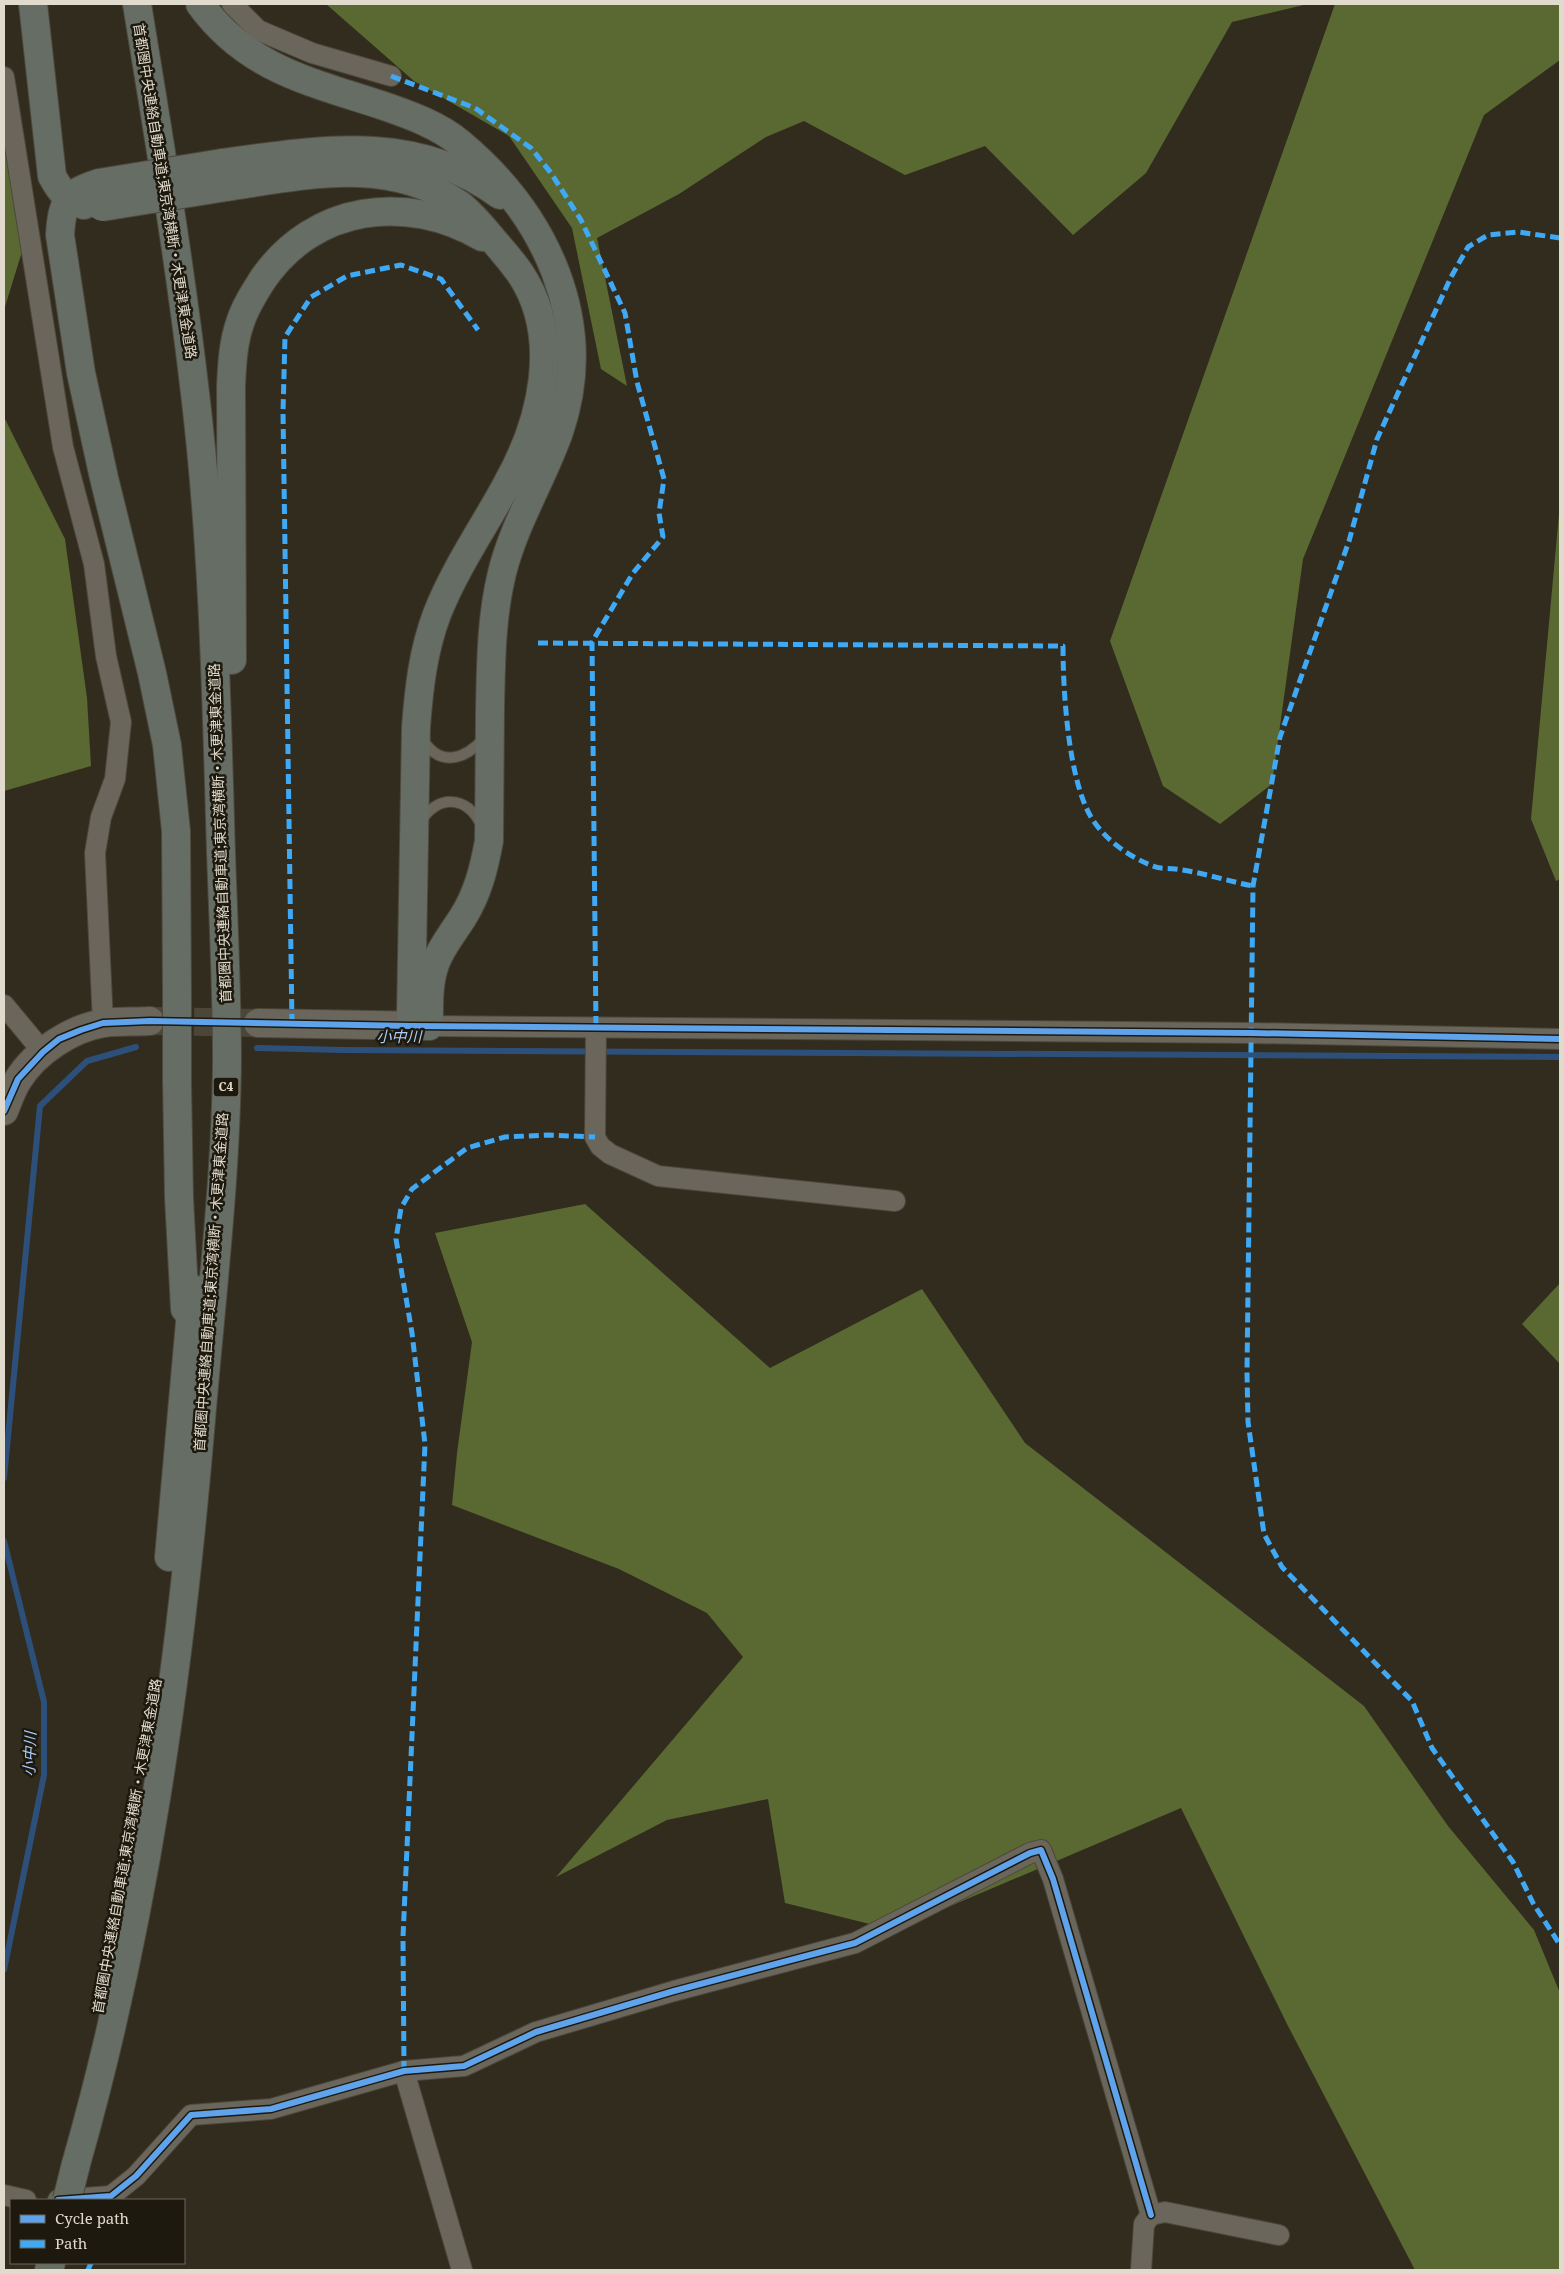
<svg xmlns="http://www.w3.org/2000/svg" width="1564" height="2274" viewBox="0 0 1564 2274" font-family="'Noto Serif','Noto Sans JP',serif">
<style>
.forest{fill:#5a6932}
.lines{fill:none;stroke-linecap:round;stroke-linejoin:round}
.stream{stroke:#2d507b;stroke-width:6}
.secondary-tunnel{stroke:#4c4638;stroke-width:28;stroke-dasharray:28 14;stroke-linecap:butt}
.lane-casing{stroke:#4d483c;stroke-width:12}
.street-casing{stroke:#4d483c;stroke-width:22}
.secondary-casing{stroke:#4d483c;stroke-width:30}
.highway-casing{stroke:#4d483c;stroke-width:30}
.lane{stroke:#6a665b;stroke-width:10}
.street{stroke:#6a665b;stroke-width:20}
.secondary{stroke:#6a665b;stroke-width:28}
.highway{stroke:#656d65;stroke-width:28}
.highway-bridge-casing{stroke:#4d483c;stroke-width:30;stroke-linecap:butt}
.highway-bridge{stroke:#656d65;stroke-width:28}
.quiet{stroke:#3fa9f5;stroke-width:5;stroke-dasharray:10 5;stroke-linecap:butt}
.cycleway-casing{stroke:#1d190e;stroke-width:9}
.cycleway{stroke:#60a3ed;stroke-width:6}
.labels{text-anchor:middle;stroke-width:5;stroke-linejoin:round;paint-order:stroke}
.shield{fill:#1d190e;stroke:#a6a193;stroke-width:1}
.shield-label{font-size:12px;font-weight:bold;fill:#e0dbcc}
.street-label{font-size:14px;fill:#e0dbcc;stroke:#1d190e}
.water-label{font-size:15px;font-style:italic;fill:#aacdf9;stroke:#1d190e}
</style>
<rect width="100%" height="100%" fill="#322c1e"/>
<g class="forest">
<polygon points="326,4 1308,4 1232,22 1146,173 1073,235 985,146 905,175 804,121 766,137 679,194 597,238 627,386 601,369 572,228 509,136 414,81"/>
<polygon points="1335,4 1560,4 1560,60 1484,115 1303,559 1272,784 1220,824 1163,786 1110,641"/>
<polygon points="4,110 28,232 4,310"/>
<polygon points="4,417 65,539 87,698 91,766 4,791"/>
<polygon points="1560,503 1560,879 1556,881 1531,819"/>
<polygon points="585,1204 770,1368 922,1289 1025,1443 1364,1706 1448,1826 1534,1930 1560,1993 1560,2270 1415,2270 1287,2024 1181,1808 894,1930 785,1903 768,1799 667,1820 556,1877 743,1657 707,1613 619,1569 452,1505 457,1453 472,1342 435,1233"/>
<polygon points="1560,1283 1560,1364 1522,1324"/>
</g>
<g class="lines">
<g class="stream">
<polyline points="257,1048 343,1050 1560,1057"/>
<polyline points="4,1478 40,1106 87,1061 136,1047"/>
<polyline points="4,1541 44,1702 44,1775 4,1970"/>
</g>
<polyline class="secondary-tunnel" points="152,1021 258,1023"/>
<defs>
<g id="lane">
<path d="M422,738c17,30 43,22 62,0"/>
<path d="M420,823c16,-29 48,-28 61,2"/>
</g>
<g id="street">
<polyline points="232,4 258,30 312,53 391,76"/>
<polyline points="4,77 63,447 94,564 106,656 121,722 115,779 101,817 95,853 103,1023"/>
<polyline points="4,1005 43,1052"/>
<polyline points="429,1026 1252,1033 1560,1039"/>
<polyline points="596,1028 595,1137 600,1146 610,1154 658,1176 895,1201"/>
<polyline points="404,2071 462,2270"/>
<polyline points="4,2195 26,2200"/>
<polyline points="58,2200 111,2196 136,2176 191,2115 271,2109 404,2071 464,2066 536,2032 674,1991 855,1943 1030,1853 1041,1850 1053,1879 1151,2215"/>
<polyline points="1141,2270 1144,2224 1151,2215 1165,2212 1279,2235"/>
</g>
<g id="secondary">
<polyline points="258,1023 429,1026"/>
<path d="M4,1111c4,-10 8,-22 14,-31 17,-28 54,-52 86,-57 15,-2 31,-1 46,-2"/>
</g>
<g id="highway">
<path d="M33,4l19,172c8,15 15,24 32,29"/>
<path d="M200,4c48,66 112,78 184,102 26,9 54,19 76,37 85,71 137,178 99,289 -17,48 -45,92 -57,141 -11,45 -11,90 -12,136 0,44 -1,88 -1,132 -5,27 -11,52 -26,76 -10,16 -22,30 -28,47 -7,20 -6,41 -6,62"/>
<path d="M222,163c97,-13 193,-31 278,32"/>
<path d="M99,183c-32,10 -37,19 -39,52l21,138 23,105 48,195 15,72 9,86 1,163"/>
<path d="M226,187c79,-12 164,-32 234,18 13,10 24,24 34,36 9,10 18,21 26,32 43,64 22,149 -13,211 -23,43 -52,84 -70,130 -14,37 -18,74 -21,113l-5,287"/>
<path d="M232,660l-1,-274c1,-21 2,-43 9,-63 5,-16 14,-30 23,-44 51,-74 143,-86 219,-42"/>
<polyline points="177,1081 179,1198 185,1309"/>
<polyline points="169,1557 193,1289"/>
<path d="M76,2164c69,-242 104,-493 125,-744 10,-119 25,-240 26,-360 0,-80 -5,-161 -7,-241 -4,-141 -8,-285 -25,-426 -15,-130 -37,-260 -58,-389"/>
<polyline points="49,2270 51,2263"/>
</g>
</defs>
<use href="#lane" class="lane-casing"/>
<use href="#street" class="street-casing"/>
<use href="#secondary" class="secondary-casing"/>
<use href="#highway" class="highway-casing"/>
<use href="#lane" class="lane"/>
<use href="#street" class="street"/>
<use href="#secondary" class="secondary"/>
<use href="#highway" class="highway"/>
<defs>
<g id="highway-bridge">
<polyline points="99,183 222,163"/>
<polyline points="102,207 226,187"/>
<polyline points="177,994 177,1081"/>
<polyline points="67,2200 76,2164"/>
</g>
</defs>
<use href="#highway-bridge" class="highway-bridge-casing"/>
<use href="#highway-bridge" class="highway-bridge"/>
<g class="quiet">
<polyline points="391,76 475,108 531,148 551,173 581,220 625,313 637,382 664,479 659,513 663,537 633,573 592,642 596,1028"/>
<polyline points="1560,238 1518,232 1488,235 1468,247 1451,277 1377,439 1349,541 1280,737 1253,886 1247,1372 1248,1422 1264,1534 1282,1567 1412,1701 1432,1748 1513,1862 1533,1903 1560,1945"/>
<path d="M538,643l525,3c0,45 5,132 28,171 13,22 38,40 62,49 6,3 15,2 22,3 26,3 52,12 78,17"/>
<polyline points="292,1024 283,412 285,337 311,297 347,276 401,265 441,279 478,330"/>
<polyline points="404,2071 403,1937 425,1444 412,1333 396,1239 401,1208 412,1189 467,1148 505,1137 548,1135 595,1137"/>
<polyline points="88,2270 91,2263"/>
</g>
<defs>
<g id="cycleway">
<polyline points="4,1111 18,1079 43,1052 59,1039 81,1030 103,1023 150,1021 411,1026 1252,1033 1560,1039"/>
<polyline points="58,2200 111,2196 136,2176 191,2115 271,2109 404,2071 464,2066 536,2032 674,1991 855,1943 1030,1853 1041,1850 1053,1879 1151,2215"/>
</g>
</defs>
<use href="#cycleway" class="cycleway-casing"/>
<use href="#cycleway" class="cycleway"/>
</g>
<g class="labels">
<rect class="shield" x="213.5" y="1077.5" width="25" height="19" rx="4"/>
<g class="shield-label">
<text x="226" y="1091">C4</text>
</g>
<g class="street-label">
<text transform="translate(165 191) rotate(81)" y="5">首都圏中央連絡自動車道;東京湾横断・木更津東金道路</text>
<text transform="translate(220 833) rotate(-92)" y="5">首都圏中央連絡自動車道;東京湾横断・木更津東金道路</text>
<text transform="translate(211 1282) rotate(-86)" y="5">首都圏中央連絡自動車道;東京湾横断・木更津東金道路</text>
<text transform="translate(127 1846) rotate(-80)" y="5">首都圏中央連絡自動車道;東京湾横断・木更津東金道路</text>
</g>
<g class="water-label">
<text x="399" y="1042">小中川</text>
<text transform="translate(30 1754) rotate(-88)" y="5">小中川</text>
</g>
</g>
<rect width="1564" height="2274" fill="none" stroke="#e0dbcc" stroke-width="10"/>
<rect x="10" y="2199" width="175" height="65" fill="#1d190e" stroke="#6b675a"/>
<rect x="20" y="2215" width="25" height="8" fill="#60a3ed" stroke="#6b675a"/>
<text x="55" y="2224" font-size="15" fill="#e0dbcc">Cycle path</text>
<rect x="20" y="2240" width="25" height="8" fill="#3fa9f5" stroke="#6b675a"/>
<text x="55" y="2249" font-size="15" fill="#e0dbcc">Path</text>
</svg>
